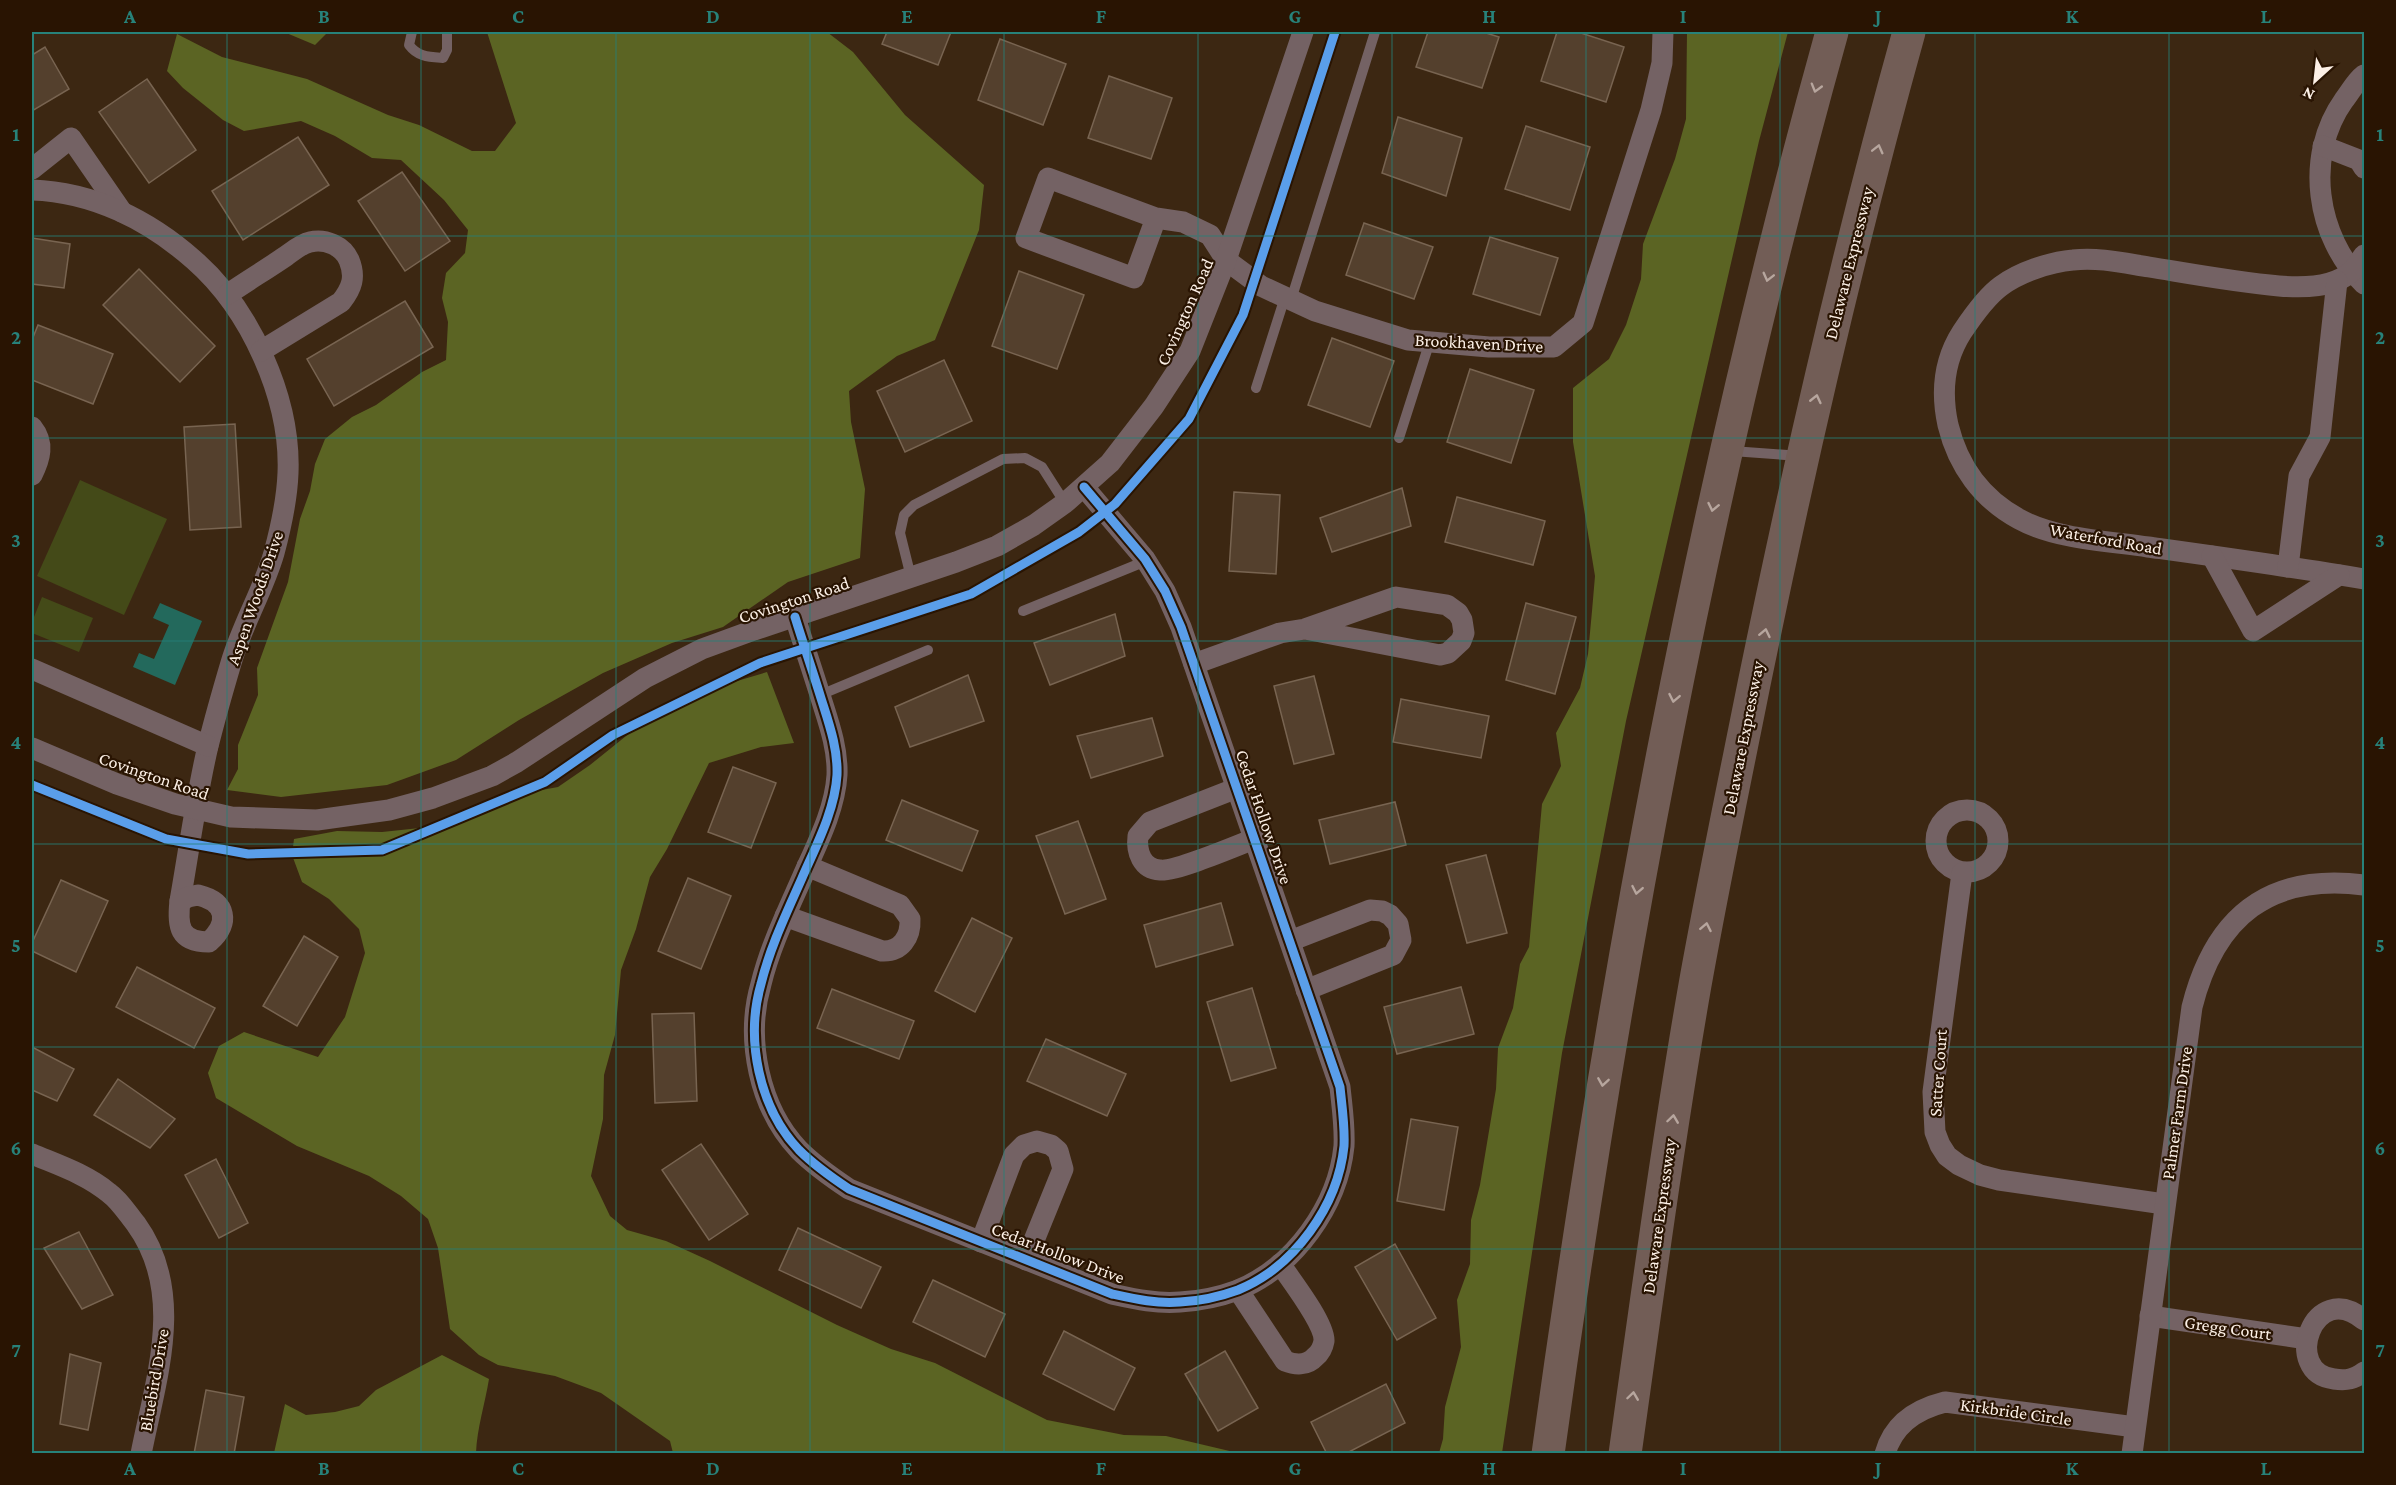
<svg xmlns="http://www.w3.org/2000/svg" width="2396" height="1485" viewBox="0 0 2396 1485" font-family="'Crimson Pro',serif">
<style>
.green{fill:#444a18}
.forest{fill:#5b6423}
.water{fill:#23695c}
.building{fill:#54402d;stroke:#786451;stroke-width:1.5}
.lines{fill:none;stroke-linecap:round;stroke-linejoin:round}
.lane{stroke:#746264;stroke-width:10}
.street{stroke:#746264;stroke-width:21}
.highway{stroke:#725d56;stroke-width:33}
.cycleway-casing{stroke:#291402;stroke-width:13}
.cycleway{stroke:#5a9eea;stroke-width:9}
.oneway{stroke:#b7a69e}
.grid{fill:none;stroke:#27827a;stroke-width:1.5;stroke-opacity:0.55}
.labels{text-anchor:middle;stroke-width:4.5;stroke-linejoin:round;paint-order:stroke}
.street-label{font-size:18px;fill:#fcf0e6;stroke:#291402}
.neatline{fill:none;stroke:#27827a;stroke-width:2}
.grid-label{font-size:20px;text-anchor:middle;font-weight:bold;fill:#27827a}
</style>
<rect width="100%" height="100%" fill="#3c2712"/>
<g class="green">
<polygon points="80,480 167,519 124,615 37,576"/>
<polygon points="42,597 93,618 79,652 32,633 32,622"/>
</g>
<g class="forest">
<polygon points="284,32 328,32 315,45"/>
<polygon points="487,32 827,32 853,52 905,115 984,185 979,230 935,340 897,356 849,391 851,422 865,489 860,558 788,582 723,627 672,643 603,673 519,720 456,760 387,785 281,797 227,790 238,769 238,745 258,695 257,668 288,582 300,519 310,491 315,464 325,439 352,417 376,405 422,372 446,360 448,322 442,298 446,273 465,253 468,230 444,200 401,160 372,158 335,136 301,121 244,131 223,120 183,88 167,71 177,34 222,57 307,79 388,115 419,125 472,151 495,151 516,123"/>
<polygon points="1687,32 1788,32 1759,141 1626,721 1562,1053 1502,1453 1439,1453 1443,1439 1445,1407 1461,1347 1457,1300 1470,1264 1471,1220 1480,1185 1496,1089 1498,1048 1513,1008 1520,964 1529,947 1542,804 1561,766 1556,733 1580,688 1588,654 1592,611 1595,576 1573,442 1573,388 1609,359 1626,325 1641,279 1643,244 1675,159 1686,119"/>
<polygon points="767,672 794,743 761,747 709,763 667,849 650,877 636,929 621,970 615,1035 604,1075 603,1119 591,1176 610,1216 627,1230 666,1241 710,1261 837,1325 891,1349 935,1363 1047,1420 1124,1435 1166,1436 1238,1453 1277,1453 673,1453 670,1441 601,1393 555,1376 498,1365 479,1355 450,1329 438,1248 428,1219 401,1196 369,1176 297,1146 216,1098 208,1073 219,1046 244,1032 318,1057 345,1017 365,953 359,929 329,899 302,882 292,855 294,839 337,831 382,832 439,826 488,800 558,787 590,765 631,732 662,712 700,692"/>
<path d="M442,1355l47,24c-4,25 -12,49 -13,74h-202l11,-49 21,11 29,-3 24,-6 17,-16z"/>
</g>
<polygon class="water" points="160,603 202,621 175,685 133,667 139,653 154,659 169,625 153,618"/>
<g class="building">
<polygon points="887,32 951,32 938,65 882,44"/>
<polygon points="1428,32 1483,32 1499,37 1482,88 1416,67"/>
<polygon points="1557,32 1578,32 1624,47 1606,102 1541,81"/>
<polygon points="1000,39 1066,64 1043,125 978,100"/>
<polygon points="45,47 69,89 32,111 32,55"/>
<polygon points="1109,76 1172,98 1151,159 1088,138"/>
<polygon points="147,79 196,150 149,183 99,112"/>
<polygon points="1398,117 1462,138 1446,196 1382,173"/>
<polygon points="1526,126 1590,147 1570,210 1505,189"/>
<polygon points="298,137 329,185 243,240 212,191"/>
<polygon points="402,172 450,241 405,271 358,201"/>
<polygon points="1364,223 1433,247 1414,299 1346,275"/>
<polygon points="1490,237 1558,258 1540,315 1473,294"/>
<polygon points="32,238 70,244 64,288 32,284"/>
<polygon points="139,269 215,346 180,382 103,305"/>
<polygon points="1019,271 1084,295 1057,369 992,346"/>
<polygon points="405,301 433,347 334,406 307,359"/>
<polygon points="38,325 113,354 93,404 32,380 32,340"/>
<polygon points="1332,338 1394,361 1370,427 1308,405"/>
<polygon points="944,360 972,421 905,452 877,391"/>
<polygon points="1470,369 1534,390 1511,463 1447,442"/>
<polygon points="235,424 241,527 190,530 184,427"/>
<polygon points="1402,488 1411,526 1332,552 1320,518"/>
<polygon points="1234,492 1280,495 1276,574 1229,571"/>
<polygon points="1457,497 1545,521 1533,565 1445,542"/>
<polygon points="1526,603 1576,617 1555,694 1506,680"/>
<polygon points="1115,614 1125,656 1050,685 1034,643"/>
<polygon points="968,675 984,721 910,747 895,707"/>
<polygon points="1314,676 1334,754 1294,764 1274,686"/>
<polygon points="1401,699 1489,716 1481,758 1393,742"/>
<polygon points="1152,718 1163,756 1091,778 1077,736"/>
<polygon points="733,767 776,783 751,848 708,832"/>
<polygon points="902,800 978,831 962,871 886,840"/>
<polygon points="1395,802 1406,845 1330,864 1319,820"/>
<polygon points="1078,821 1106,899 1065,914 1036,836"/>
<polygon points="1486,855 1507,933 1467,943 1446,865"/>
<polygon points="688,878 731,896 701,969 658,951"/>
<polygon points="61,880 108,901 76,972 32,951 32,943"/>
<polygon points="1221,903 1233,945 1156,967 1144,925"/>
<polygon points="972,918 1012,938 975,1012 935,991"/>
<polygon points="304,936 338,957 297,1026 263,1006"/>
<polygon points="137,967 215,1008 194,1048 116,1007"/>
<polygon points="1461,987 1474,1034 1397,1054 1384,1007"/>
<polygon points="1252,988 1276,1068 1231,1081 1207,1002"/>
<polygon points="832,989 914,1021 899,1059 817,1028"/>
<polygon points="694,1013 697,1101 655,1103 652,1014"/>
<polygon points="1046,1039 1126,1074 1107,1116 1027,1081"/>
<polygon points="32,1047 74,1069 57,1101 32,1090"/>
<polygon points="118,1079 175,1119 150,1148 94,1115"/>
<polygon points="1411,1119 1458,1127 1444,1210 1397,1201"/>
<polygon points="701,1144 748,1214 709,1240 662,1170"/>
<polygon points="216,1159 248,1223 219,1238 185,1175"/>
<polygon points="798,1228 881,1267 861,1308 779,1270"/>
<polygon points="79,1232 113,1295 82,1309 44,1248"/>
<polygon points="1395,1244 1436,1318 1397,1340 1355,1267"/>
<polygon points="933,1280 1005,1314 985,1357 913,1322"/>
<polygon points="1064,1331 1135,1368 1114,1410 1043,1374"/>
<polygon points="1225,1351 1258,1408 1218,1431 1185,1374"/>
<polygon points="70,1354 101,1363 88,1430 60,1424"/>
<polygon points="1386,1384 1405,1423 1345,1454 1327,1454 1311,1422"/>
<polygon points="206,1390 244,1397 234,1454 194,1454"/>
</g>
<g class="lines">
<g class="lane">
<path d="M412,32l-3,13c9,12 20,12 34,13l4,-8v-18"/>
<polyline points="1291,300 1375,32"/>
<polyline points="1256,388 1285,297"/>
<polyline points="1399,438 1430,341"/>
<polyline points="1732,451 1800,456"/>
<polyline points="911,577 900,533 904,515 914,505 1003,459 1025,458 1042,467 1065,503"/>
<polyline points="1023,611 1146,561"/>
<polyline points="820,695 928,650"/>
</g>
<g class="street">
<path d="M2364,75c-8,6 -13,16 -20,25 -40,56 -28,137 20,184"/>
<polyline points="2323,146 2359,160 2364,168"/>
<polyline points="32,169 71,138 122,212"/>
<path d="M32,190c61,2 117,30 162,70 56,49 97,138 94,213 -1,27 -7,54 -14,80 -11,38 -32,72 -43,110 -8,27 -16,55 -23,83 -12,51 -19,104 -28,155"/>
<polyline points="1156,218 1134,278 1026,238 1048,178 1156,218 1183,222 1210,235 1226,260 1261,286 1315,311 1408,340 1489,347 1554,347 1583,323 1651,110 1662,63 1663,32"/>
<path d="M2364,255c-4,5 -7,11 -12,16 -18,17 -49,17 -73,15 -44,-4 -87,-12 -130,-19 -25,-4 -51,-10 -76,-7 -23,2 -53,12 -72,26 -14,10 -29,31 -39,46 -18,28 -21,61 -14,93 10,41 34,74 71,94 36,20 89,22 129,28 72,10 145,20 216,32"/>
<path d="M228,294c19,-13 39,-25 58,-38 7,-5 15,-12 24,-14 15,-4 33,4 39,18 7,17 3,28 -8,42l-80,49"/>
<path d="M32,427c13,16 8,32 0,48"/>
<polyline points="2212,556 2253,631 2339,575"/>
<polyline points="2288,567 2299,476 2320,437 2337,281"/>
<path d="M795,617c8,26 17,52 25,78 8,26 18,52 17,80 -2,35 -21,71 -35,103 -15,34 -32,69 -41,106 -16,55 -2,124 38,166 15,15 32,27 50,39l263,105c23,5 45,10 68,8 20,-1 39,-5 58,-12 56,-23 100,-84 106,-144 1,-20 -2,-39 -4,-59l-159,-460 -16,-36 -20,-32 -61,-72"/>
<polyline points="1194,664 1280,633 1305,629 1396,597 1447,605 1458,613 1462,620 1464,633 1461,641 1448,653 1440,655 1305,629"/>
<polyline points="32,669 208,746"/>
<polyline points="32,748 117,784 175,804 231,817 317,820 389,810 433,798 492,776 517,762 645,678 702,649 754,630 956,562 997,546 1034,525 1065,503 1110,463 1154,406 1190,351 1226,260 1303,32"/>
<path d="M1237,788l-87,34 -12,14c-2,16 4,33 22,34 15,2 76,-24 94,-31"/>
<circle cx="1967" cy="841" r="31"/>
<polyline points="1962,873 1933,1092 1935,1132 1940,1145 1947,1156 1959,1165 1980,1175 1999,1180 2164,1204"/>
<path d="M198,895c29,7 32,28 11,47 -30,0 -32,-16 -29,-41l8,-4z"/>
<path d="M785,916l97,35c19,1 29,-14 28,-32l-10,-14 -93,-39"/>
<polyline points="1290,941 1370,910 1382,911 1390,915 1398,924 1401,940 1393,955 1306,990"/>
<path d="M32,1154c26,11 54,20 77,39 11,8 18,20 27,31 50,69 20,154 5,230"/>
<polyline points="981,1242 1014,1155 1024,1145 1037,1141 1051,1145 1058,1151 1063,1169 1026,1260"/>
<path d="M1238,1290l47,71c10,4 22,5 30,-4 5,-4 8,-10 9,-16 1,-17 -33,-61 -44,-77"/>
<polyline points="2150,1316 2307,1339"/>
<path d="M2364,1320c-51,-43 -83,53 -30,59 13,2 20,0 30,-7"/>
<path d="M1885,1454c8,-30 32,-45 60,-52l190,25"/>
<path d="M2132,1454l60,-447c23,-91 78,-134 172,-122"/>
</g>
<g class="highway">
<path d="M1548,1454c66,-480 154,-956 284,-1422"/>
<path d="M1625,1454c22,-157 43,-314 70,-469 18,-101 39,-201 59,-301 45,-219 95,-437 155,-652"/>
</g>
<defs>
<g id="cycleway">
<path d="M795,617c8,26 17,52 25,78 8,26 18,52 17,80 -2,35 -21,71 -35,103 -15,34 -32,69 -41,106 -16,55 -2,124 38,166 15,15 32,27 50,39l263,105c23,5 45,10 68,8 20,-1 39,-5 58,-12 56,-23 100,-84 106,-144 1,-20 -2,-39 -4,-59l-159,-460 -16,-36 -20,-32 -61,-72"/>
<polyline points="32,785 166,839 248,854 382,850 545,782 613,735 760,663 971,594 1079,532 1115,504 1189,419 1243,315 1335,32"/>
</g>
</defs>
<use href="#cycleway" class="cycleway-casing"/>
<use href="#cycleway" class="cycleway"/>
</g>
<defs><path id="oneway-chevron" d="M-2-3.5L2.5 0L-2 3.5" fill="none" stroke-width="1.6" stroke-linecap="round" stroke-linejoin="round" transform="scale(1.5)"/></defs>
<g class="oneway">
<use href="#oneway-chevron" transform="translate(1816 88) rotate(106)"/>
<use href="#oneway-chevron" transform="translate(1878 149) rotate(-76)"/>
<use href="#oneway-chevron" transform="translate(1768 277) rotate(104)"/>
<use href="#oneway-chevron" transform="translate(1816 399) rotate(-77)"/>
<use href="#oneway-chevron" transform="translate(1713 507) rotate(102)"/>
<use href="#oneway-chevron" transform="translate(1765 633) rotate(-78)"/>
<use href="#oneway-chevron" transform="translate(1674 698) rotate(101)"/>
<use href="#oneway-chevron" transform="translate(1637 890) rotate(101)"/>
<use href="#oneway-chevron" transform="translate(1706 927) rotate(-79)"/>
<use href="#oneway-chevron" transform="translate(1603 1082) rotate(99)"/>
<use href="#oneway-chevron" transform="translate(1673 1119) rotate(-82)"/>
<use href="#oneway-chevron" transform="translate(1633 1396) rotate(-82)"/>
</g>
<path class="grid" d="M227,32v1422M421,32v1422M616,32v1422M810,32v1422M1004,32v1422M1198,32v1422M1392,32v1422M1586,32v1422M1780,32v1422M1975,32v1422M2169,32v1422M32,236h2332M32,438h2332M32,641h2332M32,844h2332M32,1047h2332M32,1249h2332"/>
<g class="labels">
<g class="street-label">
<text transform="translate(1849 263) rotate(-76)" y="6">Delaware Expressway</text>
<text transform="translate(1185 312) rotate(-66)" y="6">Covington Road</text>
<text transform="translate(1479 343) rotate(3)" y="6">Brookhaven Drive</text>
<text transform="translate(2106 539) rotate(10)" y="6">Waterford Road</text>
<text transform="translate(255 598) rotate(-71)" y="6">Aspen Woods Drive</text>
<text transform="translate(794 600) rotate(-18)" y="6">Covington Road</text>
<text transform="translate(1743 738) rotate(-79)" y="6">Delaware Expressway</text>
<text transform="translate(154 776) rotate(19)" y="6">Covington Road</text>
<text transform="translate(1264 817) rotate(71)" y="6">Cedar Hollow Drive</text>
<text transform="translate(1938 1073) rotate(-86)" y="6">Satter Court</text>
<text transform="translate(2177 1113) rotate(-82)" y="6">Palmer Farm Drive</text>
<text transform="translate(1659 1216) rotate(-82)" y="6">Delaware Expressway</text>
<text transform="translate(1058 1253) rotate(21)" y="6">Cedar Hollow Drive</text>
<text transform="translate(2228 1328) rotate(8)" y="6">Gregg Court</text>
<text transform="translate(154 1380) rotate(-80)" y="6">Bluebird Drive</text>
<text transform="translate(2016 1412) rotate(8)" y="6">Kirkbride Circle</text>
</g>
</g>
<rect width="2396" height="1485" fill="none" stroke="#291402" stroke-width="66"/>
<g transform="translate(2315 81) rotate(207)" stroke="#291402" stroke-width="4.5" paint-order="stroke">
<path d="M0-4.5L10 22L0 15L-10 22Z" fill="#fcf0e6"/>
<text y="-9" font-size="16" font-weight="bold" text-anchor="middle" fill="#fcf0e6">N</text>
</g>
<rect x="33" y="33" width="2330" height="1419" class="neatline"/>
<g class="grid-label">
<text x="130" y="23">A</text>
<text x="324" y="23">B</text>
<text x="518" y="23">C</text>
<text x="713" y="23">D</text>
<text x="907" y="23">E</text>
<text x="1101" y="23">F</text>
<text x="1295" y="23">G</text>
<text x="1489" y="23">H</text>
<text x="1683" y="23">I</text>
<text x="1878" y="23">J</text>
<text x="2072" y="23">K</text>
<text x="2266" y="23">L</text>
<text x="16" y="141">1</text>
<text x="2380" y="141">1</text>
<text x="16" y="344">2</text>
<text x="2380" y="344">2</text>
<text x="16" y="547">3</text>
<text x="2380" y="547">3</text>
<text x="16" y="749">4</text>
<text x="2380" y="749">4</text>
<text x="16" y="952">5</text>
<text x="2380" y="952">5</text>
<text x="16" y="1155">6</text>
<text x="2380" y="1155">6</text>
<text x="16" y="1357">7</text>
<text x="2380" y="1357">7</text>
<text x="130" y="1475">A</text>
<text x="324" y="1475">B</text>
<text x="518" y="1475">C</text>
<text x="713" y="1475">D</text>
<text x="907" y="1475">E</text>
<text x="1101" y="1475">F</text>
<text x="1295" y="1475">G</text>
<text x="1489" y="1475">H</text>
<text x="1683" y="1475">I</text>
<text x="1878" y="1475">J</text>
<text x="2072" y="1475">K</text>
<text x="2266" y="1475">L</text>
</g>
</svg>
